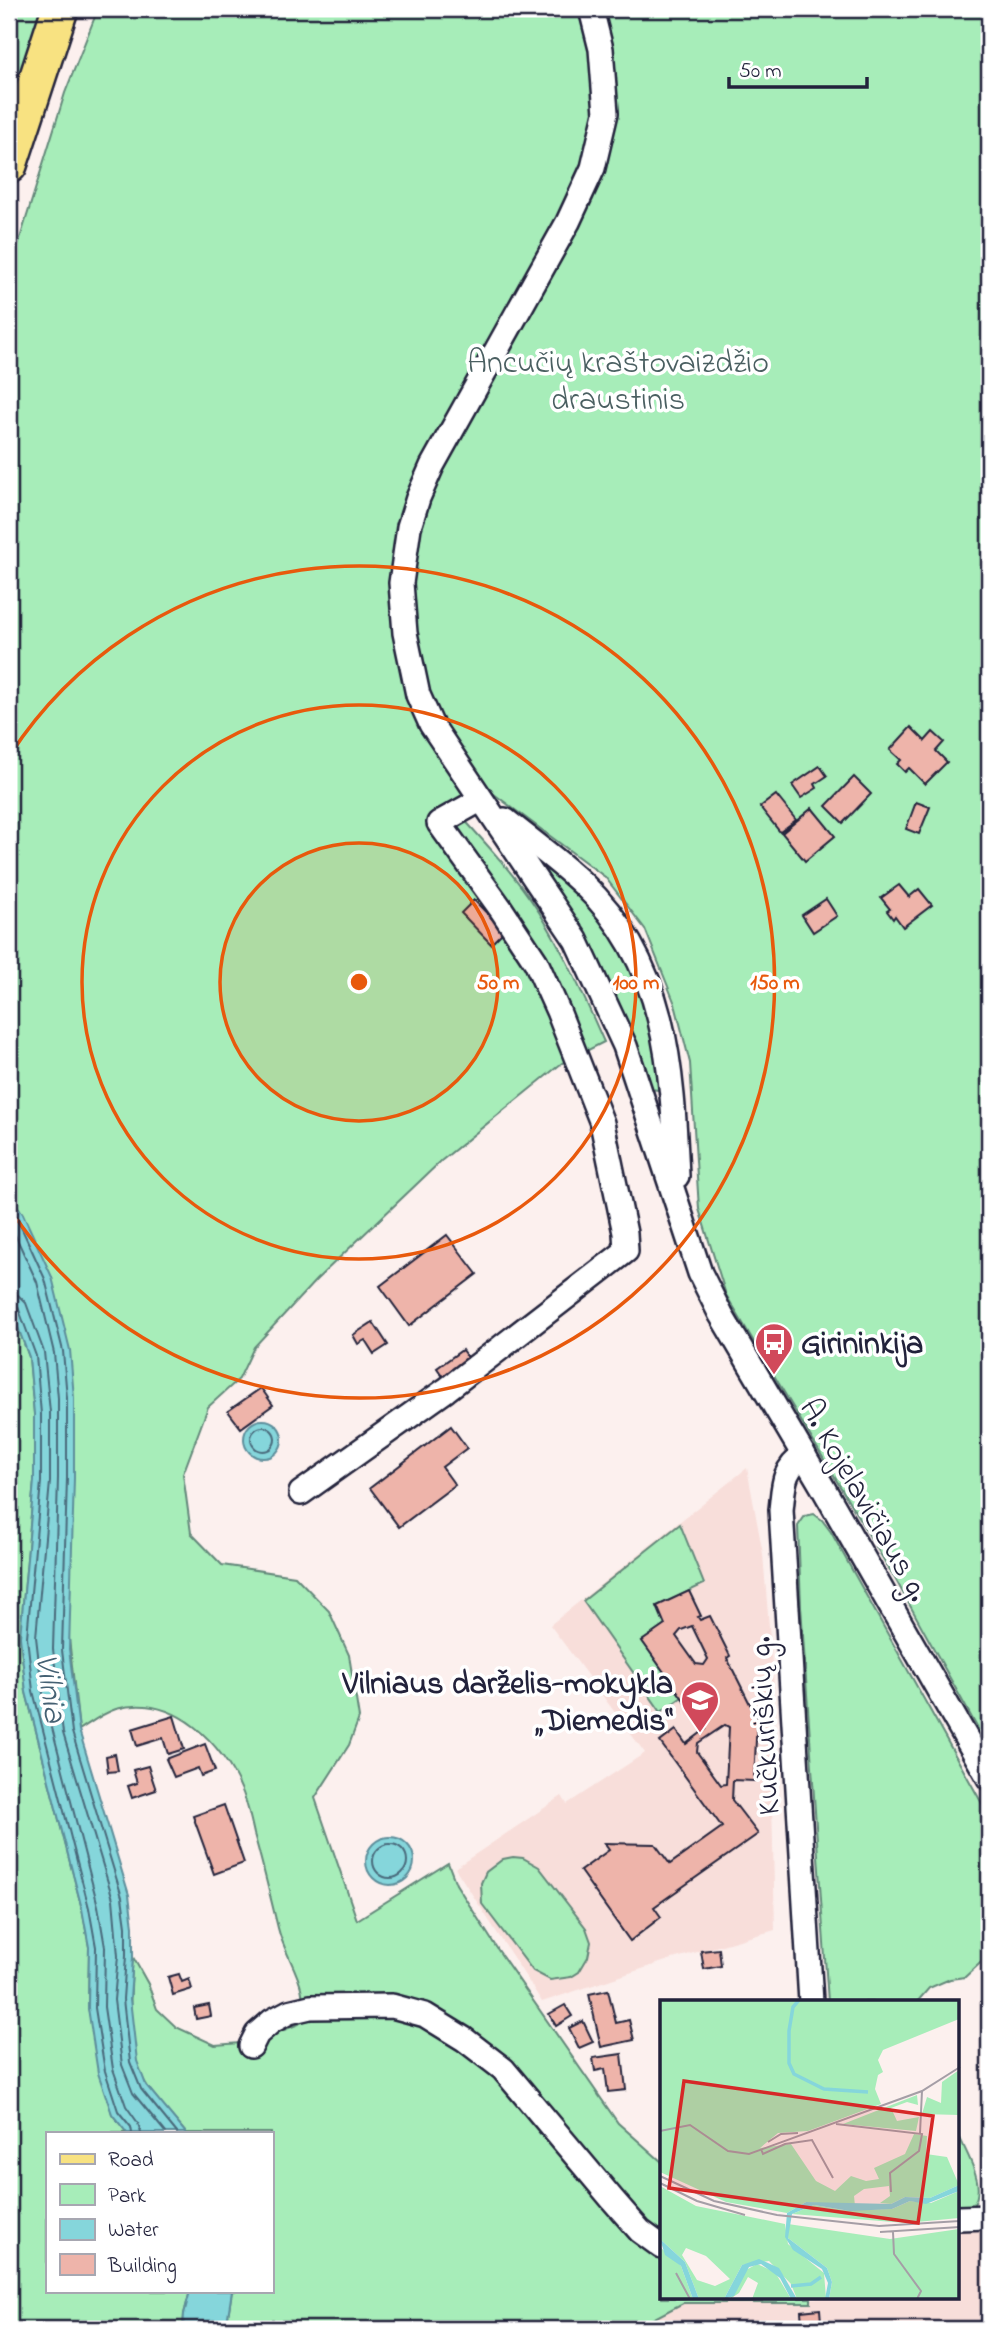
<svg xmlns="http://www.w3.org/2000/svg" width="998" height="2338" viewBox="0 0 998 2338" font-family="'Indie Flower',sans-serif">
<style>
.built{fill:#f8deda}
.green{fill:#a7edb9;stroke:#64887a;stroke-width:2}
.water{fill:#85d6db;stroke:#5d8e9b;stroke-width:2}
.lines{fill:none;stroke-linecap:round;stroke-linejoin:round}
.shore{stroke:#4a6a7b;stroke-width:2}
.building{fill:#eeb4aa;stroke:#22223b;stroke-width:2;fill-rule:evenodd}
.minor-casing{stroke:#22223b;stroke-width:28}
.primary-casing{stroke:#22223b;stroke-width:40}
.minor{stroke:#fff;stroke-width:23}
.primary{stroke:#f8e281;stroke-width:35}
.ring{fill:none;stroke:#e8590c;stroke-width:3.5}
.labels{text-anchor:middle;stroke-width:7;stroke-linejoin:round;paint-order:stroke}
.park-label{font-size:32px;fill:#4a5f61;stroke:#fff}
.poi-label{font-size:32px;font-weight:bold;fill:#22223b;stroke:#fff;text-anchor:start}
.street-label{font-size:32px;fill:#22223b;stroke:#fff}
.water-label{font-size:33px;font-style:italic;fill:#456173;stroke:#fff}
.inset-river{fill:none;stroke:#85d6db;stroke-width:3.5}
.inset-road{fill:none;stroke:#a59ea6;stroke-width:2}
.view{fill:#d62828;fill-opacity:0.15;stroke:#d62828;stroke-width:3.5}
.inset-edge{fill:none;stroke:#22223b;stroke-width:3.5}
.centre{fill:#e8590c;stroke:#fff;stroke-width:3.5}
.ring-label{font-size:21px;text-anchor:middle;font-weight:bold;fill:#e8590c;stroke:#fff;stroke-width:7;stroke-linejoin:round;paint-order:stroke}
</style>
<rect width="100%" height="100%" fill="#fcf0ee"/>
<filter id="ink" filterUnits="userSpaceOnUse"><feTurbulence type="fractalNoise" baseFrequency=".0143" numOctaves="2"/><feDisplacementMap in="SourceGraphic" scale="14" xChannelSelector="R" yChannelSelector="G"/><feConvolveMatrix kernelMatrix="1 2 1 2 8 2 1 2 1" color-interpolation-filters="sRGB"/></filter>
<g filter="url(#ink)">
<g class="built">
<polygon points="747,1468 763,1554 774,1687 770,1714 775,1930 669,1960 542,2002 455,1868 562,1796 567,1804 645,1753 550,1625"/>
<polygon points="989,2211 989,2329 640,2329 645,2323 683,2303 810,2303 811,2298 958,2298 958,2212"/>
</g>
<g class="green">
<polygon points="11,9 48,9 9,125 9,14"/>
<path d="M98,9h891v1740l-92,-167 -171,-287 -27,-86 -9,-146 -15,-59 -30,-75 -40,-52 -118,-88 -37,15c31,34 64,69 89,108 26,41 45,85 65,130l-42,21 -121,98 -125,119 -62,67 -15,32 -31,28 -25,67 8,59 31,32 73,11 34,35 20,44 10,63 -10,27 -34,53 42,122 91,-57 8,21 42,66 120,173 44,39v136h149v5h-128l-38,20 -5,6h-414l6,-38h39v-158h-85c-12,-15 -27,-30 -38,-46 -23,-33 -18,-93 -15,-130l15,27 9,25 19,18 39,18 39,-3 45,-18c14,-37 -13,-62 -21,-96 -8,-32 -15,-63 -24,-94 -3,-14 -6,-28 -11,-41 -20,-50 -69,-100 -127,-84 -13,4 -26,14 -37,21l-56,-516 -14,-20v-920l56,-181z"/>
<polygon points="550,867 588,901 618,939 652,1017 662,1087 658,1090 651,1089 649,1085 631,1031 595,957 546,872"/>
<polygon points="9,1303 29,1357 34,1414 34,1481 20,1637 26,1692 82,1909 89,1947 88,2008 112,2114 127,2133 47,2133 47,2291 190,2291 184,2314 183,2329 9,2329"/>
<polygon points="814,1514 822,1520 831,1532 989,1816 989,1955 965,1977 950,1979 929,1988 917,2002 828,2002 801,1606 798,1526 805,1516"/>
<polygon points="680,1524 704,1584 657,1606 665,1625 642,1641 682,1697 661,1712 583,1601"/>
<polygon points="513,1857 523,1858 539,1867 586,1928 591,1942 588,1957 579,1972 571,1977 550,1980 533,1971 482,1904 481,1883 486,1872 503,1859"/>
<path d="M958,2134c10,23 32,55 11,77l-11,1z"/>
</g>
<g class="water">
<polygon points="9,1194 23,1214 52,1277 70,1350 74,1398 74,1478 69,1649 79,1730 129,1895 133,1926 133,1957 130,1999 137,2061 146,2085 186,2133 127,2133 112,2114 98,2073 88,2008 89,1947 82,1909 26,1692 20,1637 34,1481 34,1414 29,1357 9,1303"/>
<circle cx="263" cy="1439" r="19"/>
<circle cx="390" cy="1861" r="24"/>
<polygon points="190,2291 232,2291 226,2329 183,2329 184,2314"/>
</g>
<g class="lines">
<g class="shore">
<polyline points="9,1206 17,1218 45,1279 63,1351 67,1398 67,1478 62,1650 72,1732 122,1897 126,1926 126,1956 123,1999 130,2062 141,2089 177,2133"/>
<polyline points="9,1222 37,1282 54,1353 58,1398 58,1478 53,1649 63,1733 113,1899 118,1956 114,2000 122,2065 133,2093 166,2133"/>
<polyline points="9,1293 18,1295 26,1303 44,1352 50,1412 50,1482 36,1637 42,1689 98,1906 105,1947 104,2007 113,2069 126,2106 138,2123 141,2133"/>
<polyline points="9,1302 18,1307 36,1356 41,1414 41,1482 27,1637 33,1691 89,1908 96,1947 95,2008 105,2071 118,2111 131,2127 132,2133"/>
<circle cx="263" cy="1439" r="12"/>
<circle cx="390" cy="1861" r="17"/>
</g>
</g>
<g class="building">
<polygon points="911,727 925,741 933,732 944,742 936,751 947,762 925,784 909,768 905,772 897,764 901,760 890,750"/>
<polygon points="820,766 827,776 815,784 817,788 801,798 792,785"/>
<polygon points="854,777 871,794 843,823 826,806"/>
<polygon points="776,795 796,820 780,832 760,807"/>
<polygon points="916,802 930,807 919,834 906,829"/>
<polygon points="812,808 835,836 805,861 782,833"/>
<polygon points="899,885 909,897 919,889 932,905 903,927 895,916 893,919 887,911 890,909 881,898"/>
<polygon points="826,899 837,916 813,932 802,915"/>
<polygon points="474,900 504,931 491,944 461,913"/>
<polygon points="447,1235 477,1274 409,1326 380,1286"/>
<polygon points="373,1322 388,1345 374,1354 365,1340 358,1344 353,1335"/>
<polygon points="462,1350 470,1361 446,1381 437,1368"/>
<polygon points="261,1388 273,1405 241,1428 228,1411"/>
<polygon points="451,1426 467,1448 442,1467 455,1485 399,1527 370,1488"/>
<path d="M689,1591l12,25 -3,1 2,3 10,-4 20,40 -3,2 30,60 -3,63 -21,-1 -1,20 26,34 -104,73 7,10 -31,24 -50,-70 29,-21 -5,-7 51,1 15,20 52,-37 -62,-85 16,-12 10,14 20,-15 -13,-19 8,-7 -5,-7 -10,7 -44,-62 23,-16 -8,-19zM692,1626l16,33 -4,6 -8,-1 -20,-28 5,-6zM725,1725l4,2 -3,57 -5,1 -24,-33 1,-9z"/>
<polygon points="174,1716 184,1749 168,1754 163,1738 137,1746 132,1729"/>
<polygon points="205,1744 215,1771 201,1776 198,1768 174,1777 166,1759"/>
<polygon points="115,1754 118,1771 108,1772 106,1756"/>
<polygon points="148,1766 156,1790 132,1798 128,1786 137,1783 133,1770"/>
<polygon points="224,1805 244,1863 214,1874 193,1816"/>
<polygon points="719,1949 721,1966 704,1969 701,1951"/>
<polygon points="179,1974 182,1982 189,1979 192,1989 173,1995 168,1977"/>
<polygon points="608,1990 616,2023 629,2020 634,2040 601,2047 589,1994"/>
<polygon points="209,2005 211,2016 196,2019 194,2008"/>
<polygon points="565,2005 572,2016 556,2026 549,2014"/>
<polygon points="583,2021 593,2042 579,2048 569,2028"/>
<polygon points="622,2054 626,2090 608,2092 605,2069 595,2071 593,2058"/>
<polygon points="820,2309 821,2322 802,2324 801,2311"/>
</g>
<g class="lines">
<defs>
<g id="minor">
<polyline points="591,9 601,49 606,113 593,168 568,222 432,466 418,498 409,527 401,583 405,633 418,695 431,724 576,940 625,1046 700,1273 721,1315 822,1486 989,1778"/>
<path d="M505,820c26,21 54,41 78,64 84,79 89,184 94,292"/>
<path d="M804,1455c-22,15 -20,30 -23,55l30,492"/>
<polyline points="301,1493 446,1390 626,1251 625,1233 602,1123 558,1011 536,962 501,909 439,823 480,800"/>
<polyline points="251,2046 257,2034 272,2021 289,2012 310,2007 392,2006 425,2015 464,2039 503,2069 612,2199 640,2231 662,2247"/>
<polyline points="958,2218 989,2217"/>
</g>
<polyline id="primary" points="9,165 60,9"/>
</defs>
<use href="#minor" class="minor-casing"/>
<use href="#primary" class="primary-casing"/>
<use href="#minor" class="minor"/>
<use href="#primary" class="primary"/>
</g>
</g>
<circle cx="359" cy="982" r="139" fill="#e8590c" fill-opacity=".12"/>
<g class="ring">
<circle cx="359" cy="982" r="139"/>
<circle cx="359" cy="982" r="277"/>
<path d="M10 755A416 416 0 1 1 10 1209"/>
</g>
<defs>
<symbol id="bus-pin" viewBox="-11 -11 22 30"><path d="M0 17L-7.5 6A9.5 9.5 0 1 1 7.5 6Z" fill="#d1495b" stroke="#fff"/><path d="M-5-6H5V4H4V6H2V4H-2V6H-4V4H-5ZM-3.5-4V0h7V-4ZM-3.5 1.2v1.5H-2V1.2ZM2 1.2v1.5H3.5V1.2Z" fill="#fff"/></symbol>
<symbol id="school-pin" viewBox="-11 -11 22 30"><path d="M0 17L-7.5 6A9.5 9.5 0 1 1 7.5 6Z" fill="#d1495b" stroke="#fff"/><path d="M0-5L7-2L0 1L-7-2ZM-4 1L0 2.5L4 1V4Q0 6-4 4Z" fill="#fff"/></symbol>
</defs>
<g fill-rule="evenodd">
<use href="#bus-pin" x="752" y="1320" width="44" height="60"/>
<use href="#school-pin" x="678" y="1678" width="44" height="60"/>
</g>
<g class="labels">
<g class="park-label">
<text x="618" y="372">Ancučių kraštovaizdžio<tspan x="618" dy="37">draustinis</tspan></text>
</g>
<g class="poi-label">
<text x="801" y="1353">Girininkija</text>
<text x="673" y="1693" text-anchor="end">Vilniaus darželis-mokykla<tspan x="673" dy="37">„Diemedis“</tspan></text>
</g>
<g class="street-label">
<text transform="translate(866 1499) rotate(60)" y="11">A. Kojelavičiaus g.</text>
<text transform="translate(763 1726) rotate(-93)" y="11">Kučkuriškių g.</text>
</g>
<g class="water-label">
<text transform="translate(53 1688) rotate(82)" y="12">Vilnia</text>
</g>
</g>
<g transform="translate(660 2000)">
<rect width="299" height="299" fill="#fcf0ee"/>
<path d="M0,0h299v19l-76,31 -5,10 5,12 -5,3 -3,14 6,15 -73,27 -30,2 -18,15 31,-4 25,37 19,10 16,-15 15,5 13,-2 -5,-11 31,-14 9,-20 13,2 -1,18 21,3 12,28 -29,13 -25,-1 -14,7 -11,-1 10,-7 -1,-10 -25,3 -10,7 1,10 -49,-4 -19,11 -61,-11 -66,-30zM299,70v45l-37,-1 5,-17 14,6 1,-21zM257,95l1,10 -11,-3 -16,6 6,13 22,-4 -3,14 -73,-7zM0,186l36,20 89,18 3,20 36,29 2,25 -29,1 -6,-15 -22,-23 -27,4 -18,34h-25l-14,-37 -25,-23zM26,248l20,8 24,23 -15,7 -18,-6 -15,-25zM299,191v27l-53,5 -114,-9 22,-9 30,5 48,-1 18,-8 21,2zM128,224l102,15 69,-10v70h-130l3,-17 -5,-14 -39,-30zM0,247l21,19 12,33h-33zM97,264l18,8 16,27h-39l6,-16 -10,-6 -9,16 -9,6 16,-29z" fill="#a7edb9" fill-rule="evenodd"/>
<path d="M299,185v6l-33,13 -16,-3 -18,8 -42,2 -36,-6 -22,9 -4,24 39,30 5,14 -3,17h-4l3,-16 -6,-14 -29,-19 -8,-13 2,-24 19,-11 85,2 14,-7 25,1zM0,239l25,23 14,37h-6l-12,-33 -16,-11zM99,259l20,9 18,31h-6l-11,-21 -19,-14 -12,3 -15,29 -10,3 18,-34z" fill="#85d6db"/>
<path class="inset-river" d="M139,0l-6,7 -4,24v32l5,11 30,15 44,3M131,286l20,-2 10,-7"/>
<path class="inset-road" d="M176,124l86,10 -3,17 -29,22 1,19M0,131l30,-6 38,26 21,3 173,-63 38,-24M260,133l2,-42M108,142l13,-8 17,-1M101,149l2,5 22,-10 27,-4 21,38M0,176l54,25 63,14 102,11 81,-5M0,183l37,18 48,14M220,232l80,-5M233,232l1,22 27,37 -4,8M16,273l14,26"/>
<path class="view" d="M24,81l249,35 -15,107 -249,-35z"/>
<rect width="299" height="299" class="inset-edge"/>
</g>
<circle cx="359" cy="982" r="10" class="centre"/>
<g class="ring-label">
<text x="498" y="989">50 m</text>
<text x="636" y="989">100 m</text>
<text x="775" y="989">150 m</text>
</g>
<rect width="998" height="2338" fill="none" stroke="#fff" stroke-width="35"/>
<rect x="18" y="18" width="963" height="2303" fill="none" stroke="#22223b" stroke-width="2.5" filter="url(#ink)"/>
<rect x="46" y="2132" width="228" height="161" fill="#ffffff" stroke="#a7a7b1" stroke-width="2"/>
<rect x="60" y="2154" width="35" height="10" fill="#f8e281" stroke="#a7a7b1" stroke-width="2"/>
<text x="108" y="2166" font-size="21" fill="#22223b">Road</text>
<rect x="60" y="2184" width="35" height="21" fill="#a7edb9" stroke="#a7a7b1" stroke-width="2"/>
<text x="108" y="2202" font-size="21" fill="#22223b">Park</text>
<rect x="60" y="2219" width="35" height="21" fill="#85d6db" stroke="#a7a7b1" stroke-width="2"/>
<text x="108" y="2236" font-size="21" fill="#22223b">Water</text>
<rect x="60" y="2254" width="35" height="21" fill="#eeb4aa" stroke="#a7a7b1" stroke-width="2"/>
<text x="108" y="2272" font-size="21" fill="#22223b">Building</text>
<path d="M729 77v10h138v-10" fill="none" stroke="#22223b" stroke-width="3.5"/>
<text x="739" y="77" font-size="21" fill="#22223b" stroke="#ffffff" stroke-width="5" paint-order="stroke">50 m</text>
</svg>
